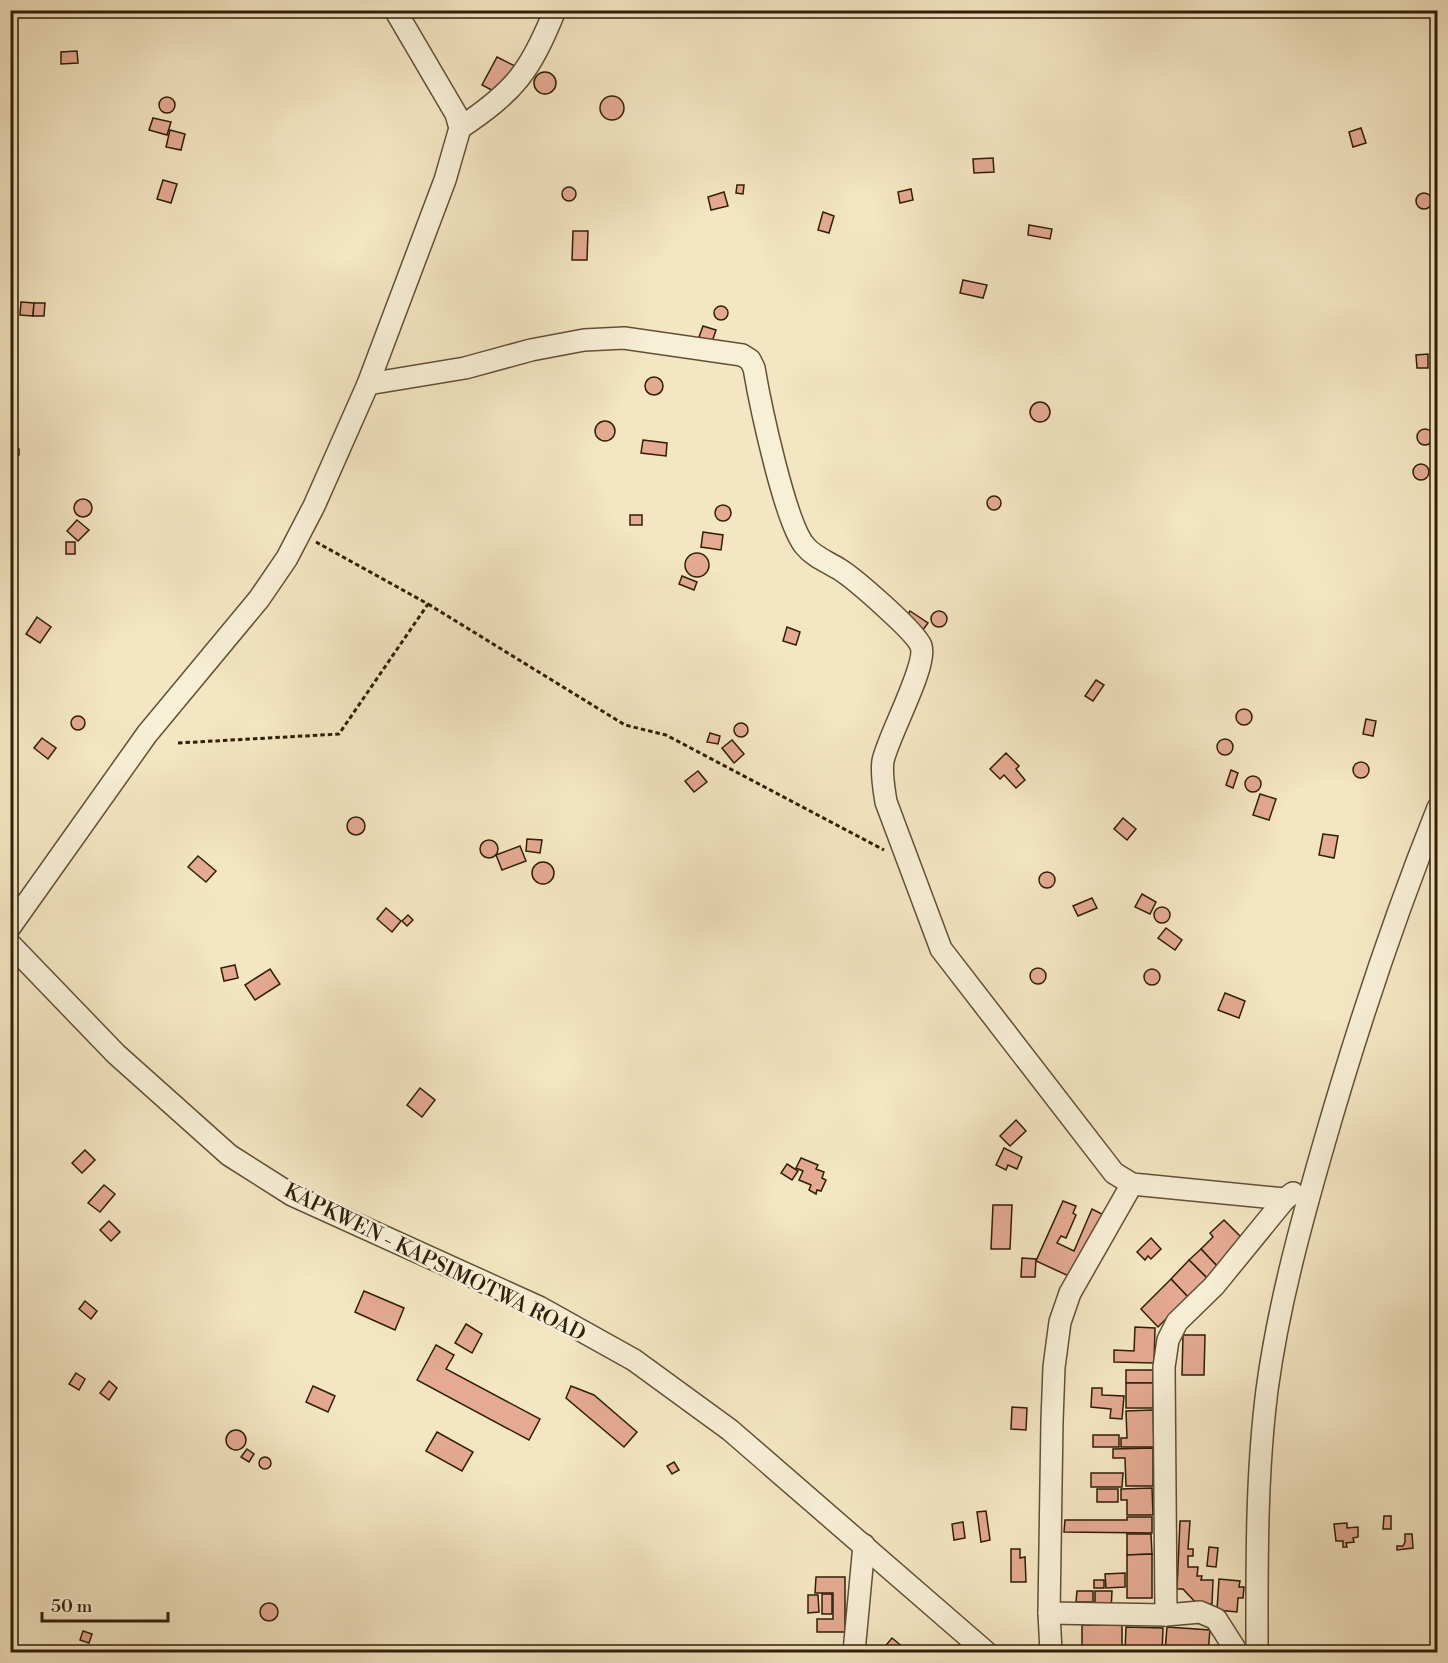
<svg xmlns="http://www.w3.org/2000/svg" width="1448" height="1663" viewBox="0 0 1448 1663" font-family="'Libre Bodoni',serif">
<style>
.building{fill:#e4aa92;stroke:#301e08;stroke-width:1.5}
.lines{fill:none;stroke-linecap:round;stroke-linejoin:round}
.minor-casing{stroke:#615036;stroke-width:24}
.path{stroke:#301e08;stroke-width:3;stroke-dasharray:4.5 3;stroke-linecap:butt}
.minor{stroke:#f8efd7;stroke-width:21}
.labels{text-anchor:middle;stroke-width:5;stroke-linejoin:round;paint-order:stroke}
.street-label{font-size:21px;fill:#301e08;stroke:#f8efd7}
</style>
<rect width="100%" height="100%" fill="#f4e6c2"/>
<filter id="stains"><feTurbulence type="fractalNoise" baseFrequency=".00333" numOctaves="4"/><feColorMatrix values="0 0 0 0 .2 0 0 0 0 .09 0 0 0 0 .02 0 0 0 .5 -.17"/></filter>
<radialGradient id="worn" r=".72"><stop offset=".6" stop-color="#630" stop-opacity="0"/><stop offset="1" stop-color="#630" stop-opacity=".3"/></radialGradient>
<g class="building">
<polygon points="77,51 78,63 61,64 61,52"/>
<polygon points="497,57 515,66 499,94 482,85"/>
<circle cx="545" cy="83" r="11"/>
<circle cx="612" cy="108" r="12"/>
<circle cx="167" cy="105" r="8"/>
<polygon points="153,118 171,122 167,135 149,130"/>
<polygon points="1361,128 1366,143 1353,147 1349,132"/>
<polygon points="170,130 185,134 181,150 166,147"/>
<polygon points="993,158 994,172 974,173 973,159"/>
<polygon points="163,180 177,184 171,203 157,199"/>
<polygon points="737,185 744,185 743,194 736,193"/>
<circle cx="569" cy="194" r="7"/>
<polygon points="911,189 913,200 900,203 898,192"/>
<polygon points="724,192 728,206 711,210 708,197"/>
<circle cx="1424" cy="201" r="8"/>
<polygon points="823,212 834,216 829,233 818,230"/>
<polygon points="1029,225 1052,229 1050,239 1028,235"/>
<polygon points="573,231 588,231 587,260 572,260"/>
<polygon points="963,280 987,285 983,298 960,293"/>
<polygon points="21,302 34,303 33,316 20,315"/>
<polygon points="34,303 45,303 44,316 33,316"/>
<circle cx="721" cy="313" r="7"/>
<polygon points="703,326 716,330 712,342 699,337"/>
<polygon points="1428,354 1428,368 1417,368 1416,355"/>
<circle cx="654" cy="386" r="9"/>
<circle cx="1040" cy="412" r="10"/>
<circle cx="605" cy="431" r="10"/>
<circle cx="1425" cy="437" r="8"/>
<polygon points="643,440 667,443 666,456 641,453"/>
<polygon points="11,443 19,449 19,455 13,460"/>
<circle cx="1421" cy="472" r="8"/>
<circle cx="994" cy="503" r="7"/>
<circle cx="83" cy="508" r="9"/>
<circle cx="723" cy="513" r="8"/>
<rect x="630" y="515" width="12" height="10"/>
<polygon points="77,520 89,530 78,541 67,531"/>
<polygon points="703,532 723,535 721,550 701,547"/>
<rect x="66" y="542" width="9" height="12"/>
<circle cx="697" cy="565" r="12"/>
<polygon points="682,576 697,582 694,590 679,584"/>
<circle cx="939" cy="619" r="8"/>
<polygon points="910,611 928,623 920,634 903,622"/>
<polygon points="37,617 51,627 40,643 26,634"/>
<polygon points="787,627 800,632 796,645 783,641"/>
<polygon points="1096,680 1104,685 1093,701 1085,696"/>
<circle cx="1244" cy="717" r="8"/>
<circle cx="78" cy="723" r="7"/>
<polygon points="1366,719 1376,721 1373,736 1363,734"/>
<circle cx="741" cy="730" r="7"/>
<polygon points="710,733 720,736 718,744 707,742"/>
<polygon points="42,738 56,748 48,759 34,748"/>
<circle cx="1225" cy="747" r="8"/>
<polygon points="732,740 744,754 734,763 722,748"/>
<polygon points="1006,753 1019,766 1016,769 1025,780 1016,788 1004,775 1000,779 990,769"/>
<circle cx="1361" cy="770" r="8"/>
<polygon points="1231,770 1238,773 1233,788 1226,785"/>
<polygon points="698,771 707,782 694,792 685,781"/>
<circle cx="1253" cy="784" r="8"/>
<polygon points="1260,794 1276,799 1269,820 1253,815"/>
<circle cx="356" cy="826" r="9"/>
<polygon points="1123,818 1136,829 1127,840 1114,829"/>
<polygon points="1323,834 1338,836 1334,858 1319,855"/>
<polygon points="527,839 542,840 540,853 526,851"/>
<circle cx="489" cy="849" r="9"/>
<polygon points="520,846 526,861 502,870 496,855"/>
<polygon points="198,856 216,871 206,882 188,867"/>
<circle cx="543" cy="873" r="11"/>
<circle cx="1047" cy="880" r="8"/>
<polygon points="1142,894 1156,902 1150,914 1135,907"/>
<polygon points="1092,898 1097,908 1078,916 1073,906"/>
<circle cx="1162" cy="915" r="8"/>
<polygon points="386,908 401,921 392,932 377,919"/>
<polygon points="408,915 413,920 407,926 402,921"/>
<polygon points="1166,928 1182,940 1175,950 1158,938"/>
<polygon points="235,965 238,978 224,981 221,968"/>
<circle cx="1038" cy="976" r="8"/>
<circle cx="1152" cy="977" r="8"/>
<polygon points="270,969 280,984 255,1000 245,985"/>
<polygon points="1225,993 1245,1001 1239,1018 1218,1010"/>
<polygon points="420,1088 435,1100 422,1117 407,1105"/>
<polygon points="1016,1120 1026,1131 1010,1146 1000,1136"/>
<polygon points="1004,1148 1022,1157 1017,1169 1008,1165 1006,1170 996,1165"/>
<polygon points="85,1150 95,1160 82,1173 72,1163"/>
<polygon points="801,1158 818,1165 816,1169 824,1172 822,1178 826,1180 821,1191 817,1190 816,1194 809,1190 811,1185 799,1180 803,1171 796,1168"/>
<polygon points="787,1164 798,1171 792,1180 781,1173"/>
<polygon points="104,1185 115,1194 100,1212 88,1203"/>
<polygon points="1063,1201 1076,1206 1073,1213 1076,1215 1066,1238 1061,1236 1057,1243 1074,1251 1092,1209 1104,1215 1071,1277 1036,1261"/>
<polygon points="993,1205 1012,1205 1010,1249 991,1249"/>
<polygon points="1224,1220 1244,1240 1218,1267 1201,1249 1213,1237 1210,1233"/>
<polygon points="109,1221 120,1232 111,1241 100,1230"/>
<polygon points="1151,1238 1161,1249 1151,1259 1148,1256 1145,1260 1137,1252"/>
<polygon points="1201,1249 1218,1267 1207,1278 1189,1260"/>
<polygon points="1022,1258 1036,1259 1035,1277 1021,1277"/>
<polygon points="1189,1260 1207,1278 1188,1297 1171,1279"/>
<polygon points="1171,1279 1188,1297 1158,1327 1141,1309"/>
<polygon points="364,1291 404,1308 395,1330 355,1312"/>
<polygon points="85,1301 97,1311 91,1319 79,1309"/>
<polygon points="466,1324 482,1334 472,1353 455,1343"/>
<polygon points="1135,1327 1155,1328 1154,1363 1114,1362 1114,1350 1134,1351"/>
<polygon points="1183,1335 1205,1335 1204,1375 1182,1375"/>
<polygon points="436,1345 454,1355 446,1369 540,1419 529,1440 417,1380"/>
<rect x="1126" y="1370" width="27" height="13"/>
<polygon points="76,1373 85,1379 79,1390 69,1384"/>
<polygon points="109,1381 117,1388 109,1400 100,1393"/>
<rect x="1126" y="1383" width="27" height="25"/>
<polygon points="313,1386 335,1396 328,1412 306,1402"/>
<polygon points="571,1386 594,1395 637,1432 624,1447 566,1398"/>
<polygon points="1092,1388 1102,1388 1102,1395 1124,1396 1122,1419 1110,1418 1111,1409 1091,1407"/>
<polygon points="1012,1407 1027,1408 1026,1430 1011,1429"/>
<polygon points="1153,1410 1154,1447 1121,1447 1121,1438 1127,1438 1126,1411"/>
<circle cx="236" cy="1440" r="10"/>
<polygon points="437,1432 473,1452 462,1471 426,1451"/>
<rect x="1093" y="1435" width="26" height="12"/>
<polygon points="1153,1448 1153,1486 1126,1486 1125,1458 1113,1458 1113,1449"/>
<polygon points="247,1449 254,1454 249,1462 241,1457"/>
<circle cx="265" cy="1463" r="6"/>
<polygon points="674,1462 679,1470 672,1474 667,1466"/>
<polygon points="1091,1473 1123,1473 1122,1487 1091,1487"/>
<polygon points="1152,1488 1153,1515 1127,1515 1127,1500 1121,1500 1121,1489"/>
<rect x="1097" y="1489" width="21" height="13"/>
<polygon points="986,1511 990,1540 981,1542 977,1512"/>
<polygon points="1384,1516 1391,1516 1391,1529 1383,1529"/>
<polygon points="1127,1517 1152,1517 1152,1533 1064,1532 1065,1520 1127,1520"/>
<polygon points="1180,1521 1190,1521 1188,1549 1193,1549 1193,1556 1188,1556 1188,1567 1198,1567 1197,1576 1202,1576 1201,1580 1213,1580 1212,1604 1196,1603 1183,1589 1177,1589"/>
<polygon points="963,1522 965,1538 954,1540 952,1524"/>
<polygon points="1347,1523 1347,1528 1358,1527 1358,1537 1353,1538 1354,1542 1346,1543 1347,1547 1343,1547 1343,1541 1336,1541 1334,1524"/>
<polygon points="1127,1534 1151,1534 1152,1554 1127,1555"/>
<polygon points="1405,1534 1412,1534 1413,1548 1397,1550 1397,1546 1403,1546 1405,1542"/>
<polygon points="1209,1547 1218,1548 1216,1567 1207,1566"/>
<polygon points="1011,1549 1020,1549 1020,1558 1025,1557 1026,1582 1011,1582"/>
<polygon points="1152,1554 1152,1598 1127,1598 1127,1555"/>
<polygon points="1125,1573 1125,1587 1106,1588 1105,1574"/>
<polygon points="816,1577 845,1577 845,1632 817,1632 817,1619 833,1619 833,1593 815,1593"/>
<polygon points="1219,1579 1240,1581 1239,1587 1244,1587 1243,1598 1238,1598 1237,1612 1217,1610"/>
<rect x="1094" y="1580" width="10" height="8"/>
<polygon points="1077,1591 1093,1591 1093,1602 1076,1602"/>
<polygon points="1095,1591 1112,1591 1111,1611 1095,1611"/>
<rect x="822" y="1594" width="10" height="20"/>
<polygon points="808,1595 818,1595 819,1612 808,1613"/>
<circle cx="269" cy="1612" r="9"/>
<polygon points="1082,1625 1122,1625 1122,1652 1101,1648 1101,1652 1082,1652"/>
<polygon points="1126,1627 1163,1628 1162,1652 1125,1652"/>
<polygon points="1167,1627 1210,1630 1208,1652 1165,1651"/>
<polygon points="83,1631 92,1634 89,1643 80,1640"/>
<polygon points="892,1638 909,1652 882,1650"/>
</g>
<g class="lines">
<defs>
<g id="minor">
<path d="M460,128c55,-37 70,-56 95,-118"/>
<polyline points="368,384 445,180 460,128 456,114 395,10"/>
<path d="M10,927l137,-193 112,-135 28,-41 27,-52 54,-122 97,-16 66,-18 53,-10 40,-2 118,17 8,5 4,8c6,35 31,155 51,178 9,11 23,16 34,23 15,9 77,63 82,77 7,19 -33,90 -38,115 -2,13 1,28 3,41l55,147 173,224 18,11 153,15"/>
<polyline points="10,944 116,1054 229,1155 292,1195 539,1307 634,1360 730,1430 986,1652"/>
<polyline points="1049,1613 1166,1615 1200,1612 1216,1619 1237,1652"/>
<polyline points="1166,1615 1164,1367 1168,1340 1177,1322 1214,1286 1285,1199 1293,1193"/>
<polyline points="854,1652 864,1545"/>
<polyline points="1051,1652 1049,1613 1052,1421 1054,1367 1060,1322 1070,1293 1132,1184"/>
<path d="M1257,1652c0,-87 -1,-175 10,-262 11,-82 33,-163 56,-243 33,-115 70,-227 115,-339"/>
</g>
</defs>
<use href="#minor" class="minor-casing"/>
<g class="path">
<polyline points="428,604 625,725 666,735 884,850"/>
<polyline points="178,743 339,734 428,604 316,542"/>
</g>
<use href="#minor" class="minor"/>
</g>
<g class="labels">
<g class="street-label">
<text transform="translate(435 1262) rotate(26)" y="7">KAPKWEN - KAPSIMOTWA ROAD</text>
</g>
</g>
<rect width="1448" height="1663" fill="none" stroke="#f4e6c2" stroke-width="36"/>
<rect x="12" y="12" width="1424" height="1639" fill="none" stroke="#301e08" stroke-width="3"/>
<rect x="18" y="18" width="1412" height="1627" fill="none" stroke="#301e08" stroke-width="1.5"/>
<path d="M42 1612v9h126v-9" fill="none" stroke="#301e08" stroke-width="3"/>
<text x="51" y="1612" font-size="18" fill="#301e08" stroke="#f8efd7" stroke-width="4.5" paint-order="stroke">50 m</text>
<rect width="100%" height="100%" filter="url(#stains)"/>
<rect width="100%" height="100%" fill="url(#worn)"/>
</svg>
